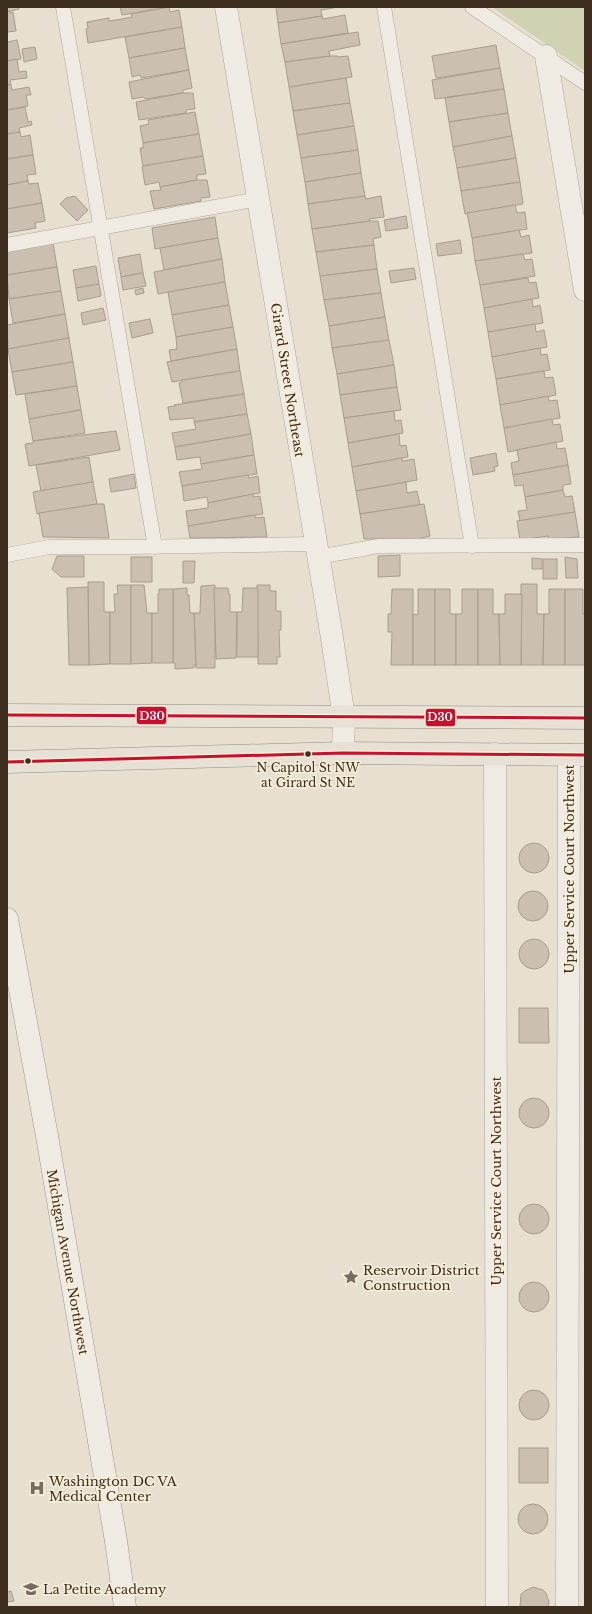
<svg xmlns="http://www.w3.org/2000/svg" width="592" height="1614" viewBox="0 0 592 1614" font-family="'Libre Baskerville',serif">
<style>
.cemetery{fill:#d1d1b3}
.building{fill:#cbbfb2;stroke:#a89c90}
.lines{fill:none;stroke-linecap:round;stroke-linejoin:round}
.lane-casing{stroke:#ada599;stroke-width:15}
.street-casing{stroke:#ada599;stroke-width:23}
.secondary-casing{stroke:#9c958a;stroke-width:23}
.primary-casing{stroke:#928b80;stroke-width:23}
.lane{stroke:#efebe3;stroke-width:14}
.street{stroke:#efebe3;stroke-width:22}
.secondary{stroke:#efebe3;stroke-width:22}
.primary{stroke:#e6e1d4;stroke-width:22}
.bus-1-casing{stroke:#f7eed8;stroke-width:6}
.bus-1{stroke:#c8102e;stroke-width:3}
.bus-dot{fill:#3d2e20;stroke:#f7eed8;stroke-width:1.5}
.labels{text-anchor:middle;stroke-width:3;stroke-linejoin:round;paint-order:stroke}
.bus-label{font-size:12px;fill:#3d2e20;stroke:#f7eed8}
.street-label{font-size:13px;fill:#3d2e20;stroke:#f7eed8}
.poi-label{font-size:13px;fill:#3d2e20;stroke:#f7eed8;text-anchor:start}
.line-badge{stroke:#f7eed8;stroke-width:1.5}
.badge-label{font-size:11px;text-anchor:middle;font-weight:bold;fill:#fff}
</style>
<rect width="100%" height="100%" fill="#e7e0d1"/>
<polygon class="cemetery" points="492,7 585,7 585,71"/>
<g class="building">
<polygon points="7,7 18,7 19,9 7,12"/>
<polygon points="120,7 171,7 122,15"/>
<polygon points="169,7 170,12 179,10 182,27 88,43 86,29 88,28 87,22 109,18 109,21 122,19 132,17 131,14"/>
<polygon points="276,7 339,7 321,10 322,16 278,23"/>
<polygon points="9,11 10,13 13,12 16,31 7,32 7,12"/>
<polygon points="345,15 348,33 281,44 278,23 322,16 323,19"/>
<polygon points="182,27 185,48 129,58 125,37"/>
<polygon points="358,32 360,45 329,51 330,56 285,62 281,44"/>
<polygon points="17,40 21,59 7,61 7,42"/>
<polygon points="496,45 500,68 436,78 432,56"/>
<polygon points="35,47 37,59 24,62 22,49"/>
<polygon points="185,48 189,70 141,78 140,75 132,77 129,58"/>
<polygon points="331,56 338,56 338,57 348,56 352,77 289,87 285,62"/>
<polygon points="17,59 19,72 26,71 27,78 10,80 11,85 7,85 7,61"/>
<polygon points="500,68 504,89 435,99 432,80"/>
<polygon points="189,70 192,88 183,90 183,93 145,99 144,97 132,99 129,82"/>
<polygon points="346,78 350,103 293,111 289,87"/>
<polygon points="7,85 11,85 12,90 29,87 31,95 26,95 28,106 7,110"/>
<polygon points="504,89 508,113 449,122 445,98"/>
<polygon points="183,93 193,93 195,109 186,110 186,113 139,120 136,102"/>
<polygon points="350,103 354,126 297,135 293,111"/>
<polygon points="25,107 28,122 31,121 32,125 19,128 20,132 7,134 7,110"/>
<polygon points="195,112 199,134 143,143 140,126 149,124 148,120"/>
<polygon points="508,113 512,136 453,147 449,122"/>
<polygon points="354,126 358,150 301,158 297,135"/>
<polygon points="20,132 21,137 30,135 33,155 7,159 7,134"/>
<polygon points="199,134 203,156 143,166 140,148 143,148 143,143"/>
<polygon points="512,136 516,158 457,168 453,147"/>
<polygon points="358,150 361,173 305,182 301,158"/>
<polygon points="33,155 36,174 27,175 28,181 7,185 7,159"/>
<polygon points="203,156 206,174 197,175 197,180 160,187 159,182 145,185 142,167 143,166"/>
<polygon points="516,158 520,182 461,191 457,168"/>
<polygon points="361,173 365,196 308,204 305,182"/>
<polygon points="197,180 207,180 210,197 201,198 201,201 154,209 150,191 161,190 160,187"/>
<polygon points="28,181 29,184 38,183 42,203 7,209 7,185"/>
<polygon points="520,182 523,204 465,214 461,191"/>
<polygon points="75,196 88,210 77,221 60,204 66,198"/>
<polygon points="365,196 366,199 381,196 384,217 369,219 370,221 312,229 308,204"/>
<polygon points="42,203 45,221 35,223 36,228 7,233 7,209"/>
<polygon points="515,205 517,213 525,212 527,229 472,238 467,213"/>
<polygon points="406,216 408,228 386,231 384,220"/>
<polygon points="215,217 218,238 155,249 152,228"/>
<polygon points="370,221 378,221 381,237 373,239 374,245 316,252 312,229"/>
<polygon points="519,230 521,237 529,235 532,253 475,261 472,238"/>
<polygon points="218,238 222,259 164,270 160,248"/>
<polygon points="460,240 462,253 438,256 436,244"/>
<polygon points="53,243 57,267 7,275 7,250"/>
<polygon points="374,245 377,269 320,276 316,252"/>
<polygon points="140,254 143,273 121,277 118,258"/>
<polygon points="523,254 525,260 532,259 535,276 480,285 475,261"/>
<polygon points="222,259 225,282 158,294 154,272"/>
<polygon points="96,266 99,284 76,288 73,270"/>
<polygon points="57,267 61,291 9,299 7,275"/>
<polygon points="414,268 416,279 391,283 389,271"/>
<polygon points="377,269 381,293 324,300 320,276"/>
<polygon points="143,273 146,286 123,290 121,277"/>
<polygon points="528,278 529,283 536,282 539,298 484,308 480,285"/>
<polygon points="225,282 229,305 172,315 168,292"/>
<polygon points="99,284 101,296 78,301 76,288"/>
<polygon points="143,288 144,293 136,295 135,290"/>
<polygon points="61,291 65,314 13,323 9,299"/>
<polygon points="381,293 385,317 329,326 324,300"/>
<polygon points="532,299 533,307 540,305 543,323 488,332 484,308"/>
<polygon points="229,305 233,327 176,337 172,315"/>
<polygon points="103,308 106,320 83,325 81,313"/>
<polygon points="65,314 69,338 8,349 7,325"/>
<polygon points="385,317 389,340 332,348 329,326"/>
<polygon points="150,319 153,333 132,338 129,323"/>
<polygon points="535,324 536,332 544,330 547,347 492,357 488,332"/>
<polygon points="233,327 237,349 171,361 169,350 177,349 176,337"/>
<polygon points="69,338 73,362 12,372 8,349"/>
<polygon points="389,340 394,365 337,374 332,348"/>
<polygon points="540,348 541,355 547,354 550,370 496,379 492,357"/>
<polygon points="237,349 240,371 172,382 167,362"/>
<polygon points="73,362 77,386 16,395 12,372"/>
<polygon points="394,365 397,387 340,395 337,374"/>
<polygon points="240,371 244,394 183,403 179,383 182,382 182,380"/>
<polygon points="544,371 545,378 553,377 556,395 500,405 496,379"/>
<polygon points="77,386 81,410 29,419 25,394"/>
<polygon points="397,387 401,410 344,418 340,395"/>
<polygon points="244,394 247,414 194,422 194,418 170,420 168,407 175,406 174,405"/>
<polygon points="548,396 549,401 557,400 560,418 504,428 500,405"/>
<polygon points="81,410 85,433 33,441 29,419"/>
<polygon points="394,411 395,421 401,420 403,433 348,443 344,418"/>
<polygon points="247,414 251,434 175,447 172,433 196,429 194,422"/>
<polygon points="552,419 553,425 560,424 563,441 508,452 504,428"/>
<polygon points="116,431 120,450 29,466 25,444 33,443 33,441"/>
<polygon points="251,434 254,455 201,464 200,457 177,460 175,447"/>
<polygon points="399,434 400,446 406,445 408,457 352,467 348,443"/>
<polygon points="556,442 557,449 565,448 568,465 513,475 511,463 519,461 517,450"/>
<polygon points="496,453 498,466 494,467 495,471 473,475 470,458"/>
<polygon points="254,455 257,474 182,486 179,472 202,469 201,464"/>
<polygon points="89,457 93,482 41,491 36,465"/>
<polygon points="402,458 402,461 414,459 417,480 356,491 352,467"/>
<polygon points="568,465 571,484 563,485 563,490 525,497 523,485 515,486 513,475"/>
<polygon points="134,474 136,488 111,492 109,479"/>
<polygon points="248,475 249,478 258,476 260,493 208,503 207,497 184,501 182,486"/>
<polygon points="93,482 97,504 37,514 33,492"/>
<polygon points="406,482 407,493 417,491 420,505 360,514 356,491"/>
<polygon points="563,490 565,497 572,496 575,512 520,521 518,511 527,510 525,497"/>
<polygon points="253,494 253,497 260,496 263,514 188,526 186,511 208,508 208,503"/>
<polygon points="97,504 104,504 109,538 43,537 39,513"/>
<polygon points="424,504 430,536 418,539 364,539 360,514"/>
<polygon points="575,512 579,537 549,539 548,536 520,540 517,521"/>
<polygon points="255,515 255,518 264,517 267,537 190,538 188,526"/>
<polygon points="400,555 400,576 378,577 378,556"/>
<polygon points="57,556 84,556 84,577 61,577 52,569"/>
<rect x="131" y="557" width="21" height="25"/>
<polygon points="565,557 577,559 578,578 566,578"/>
<polygon points="532,558 542,559 542,569 532,569"/>
<rect x="543" y="559" width="14" height="20"/>
<polygon points="183,561 195,561 194,583 183,583"/>
<polygon points="88,582 104,582 104,612 110,612 110,664 89,665"/>
<polygon points="521,584 537,584 537,614 544,614 543,665 521,665"/>
<polygon points="117,585 131,585 131,664 110,664 110,612 115,612 114,594 118,594"/>
<polygon points="131,585 144,585 147,613 152,613 152,663 131,664"/>
<polygon points="215,585 215,668 196,668 194,613 200,613 201,586"/>
<polygon points="257,585 270,585 270,591 276,591 276,611 281,611 281,630 279,630 280,657 277,657 277,664 258,664"/>
<polygon points="88,587 89,665 69,665 67,588"/>
<polygon points="187,588 187,595 189,595 190,613 194,613 196,665 194,665 194,668 175,669 175,663 173,663 173,589"/>
<polygon points="214,588 228,588 229,594 230,594 230,612 237,612 236,658 216,659"/>
<polygon points="243,588 258,588 258,657 237,657 237,612 242,612"/>
<polygon points="159,589 173,589 173,663 152,663 152,613 158,613 158,594 159,594"/>
<polygon points="392,589 413,589 413,665 391,665 392,632 388,632 388,614 391,614"/>
<polygon points="418,589 435,589 435,665 413,665 413,614 418,615"/>
<polygon points="435,589 450,589 450,614 456,614 456,665 435,665"/>
<polygon points="462,589 478,589 478,665 456,665 456,614 462,614"/>
<polygon points="478,589 493,589 493,614 499,614 500,665 478,665"/>
<polygon points="549,589 565,589 565,665 543,665 544,614 549,614"/>
<polygon points="565,589 583,589 583,614 585,614 585,665 565,665"/>
<polygon points="505,594 522,594 521,665 500,665 499,614 505,614"/>
<circle cx="534" cy="858" r="15"/>
<circle cx="533" cy="906" r="15"/>
<circle cx="534" cy="954" r="15"/>
<polygon points="519,1008 548,1008 549,1043 519,1043"/>
<circle cx="534" cy="1113" r="15"/>
<circle cx="534" cy="1219" r="15"/>
<circle cx="534" cy="1297" r="15"/>
<circle cx="534" cy="1405" r="15"/>
<rect x="519" y="1448" width="29" height="35"/>
<circle cx="533" cy="1519" r="15"/>
<polygon points="533,1587 543,1590 546,1593 549,1602 548,1607 520,1607 521,1594 525,1591"/>
<polygon points="11,1591 14,1601 7,1602 7,1592"/>
</g>
<g class="lines">
<defs>
<g id="lane">
<polyline points="63,7 155,547"/>
<polyline points="384,7 472,546"/>
<polyline points="472,7 585,83"/>
<polyline points="7,245 258,199"/>
<polyline points="7,555 49,547 130,547 316,544"/>
<polyline points="318,557 379,546 585,545"/>
</g>
<g id="street">
<polyline points="226,7 332,638 344,718 343,753"/>
<polyline points="546,56 585,290"/>
<polyline points="495,754 497,1607"/>
<polyline points="567,1607 569,755"/>
</g>
<polyline id="secondary" points="7,919 47,1136 116,1541 125,1607"/>
<g id="primary">
<polyline points="7,715 585,718"/>
<polyline points="7,762 343,753 585,755"/>
</g>
</defs>
<use href="#lane" class="lane-casing"/>
<use href="#street" class="street-casing"/>
<use href="#secondary" class="secondary-casing"/>
<use href="#primary" class="primary-casing"/>
<use href="#lane" class="lane"/>
<use href="#street" class="street"/>
<use href="#secondary" class="secondary"/>
<use href="#primary" class="primary"/>
<defs>
<g id="bus-1">
<polyline points="7,715 585,718"/>
<polyline points="7,762 343,753 585,755"/>
</g>
</defs>
<use href="#bus-1" class="bus-1-casing"/>
<use href="#bus-1" class="bus-1"/>
</g>
<defs>
<symbol id="sight-bare" viewBox="-9 -9 18 18"><path d="M0-6L1.8-2.2L6-1.7L2.9 1.2L3.7 5.4L0 3.3L-3.7 5.4L-2.9 1.2L-6-1.7L-1.8-2.2Z" fill="#786c5e" stroke="#f7eed8" stroke-width="2.5" paint-order="stroke"/></symbol>
<symbol id="hospital-bare" viewBox="-9 -9 18 18"><path d="M-5-5h3v3.5h4V-5h3V5h-3V1.5h-4V5h-3Z" fill="#786c5e" stroke="#f7eed8" stroke-width="2.5" paint-order="stroke"/></symbol>
<symbol id="school-bare" viewBox="-9 -9 18 18"><path d="M0-5L7-2L0 1L-7-2ZM-4 1L0 2.5L4 1V4Q0 6-4 4Z" fill="#786c5e" stroke="#f7eed8" stroke-width="2.5" paint-order="stroke"/></symbol>
</defs>
<g fill-rule="evenodd">
<use href="#sight-bare" x="340" y="1266" width="22" height="22"/>
<use href="#hospital-bare" x="26" y="1477" width="22" height="22"/>
<use href="#school-bare" x="20" y="1578" width="22" height="22"/>
</g>
<g class="bus-dot">
<circle cx="308" cy="754" r="3.5"/>
<circle cx="28" cy="761" r="3.5"/>
</g>
<g class="labels">
<g class="bus-label">
<text x="308" y="772">N Capitol St NW<tspan x="308" dy="15">at Girard St NE</tspan></text>
</g>
<g class="street-label">
<text transform="translate(288 380) rotate(81)" y="5">Girard Street Northeast</text>
<text transform="translate(569 869) rotate(-90)" y="5">Upper Service Court Northwest</text>
<text transform="translate(496 1181) rotate(-90)" y="5">Upper Service Court Northwest</text>
<text transform="translate(68 1262) rotate(80)" y="5">Michigan Avenue Northwest</text>
</g>
<g class="poi-label">
<text x="363" y="1275">Reservoir District<tspan x="363" dy="15">Construction</tspan></text>
<text x="49" y="1486">Washington DC VA<tspan x="49" dy="15">Medical Center</tspan></text>
<text x="43" y="1594">La Petite Academy</text>
</g>
</g>
<g class="line-badge">
<rect x="136" y="706" width="31" height="19" rx="4" fill="#c8102e"/>
<rect x="425" y="708" width="31" height="19" rx="4" fill="#c8102e"/>
</g>
<g class="badge-label">
<text x="152" y="720">D30</text>
<text x="440" y="721">D30</text>
</g>
<rect width="592" height="1614" fill="none" stroke="#3d2e20" stroke-width="16"/>
</svg>
